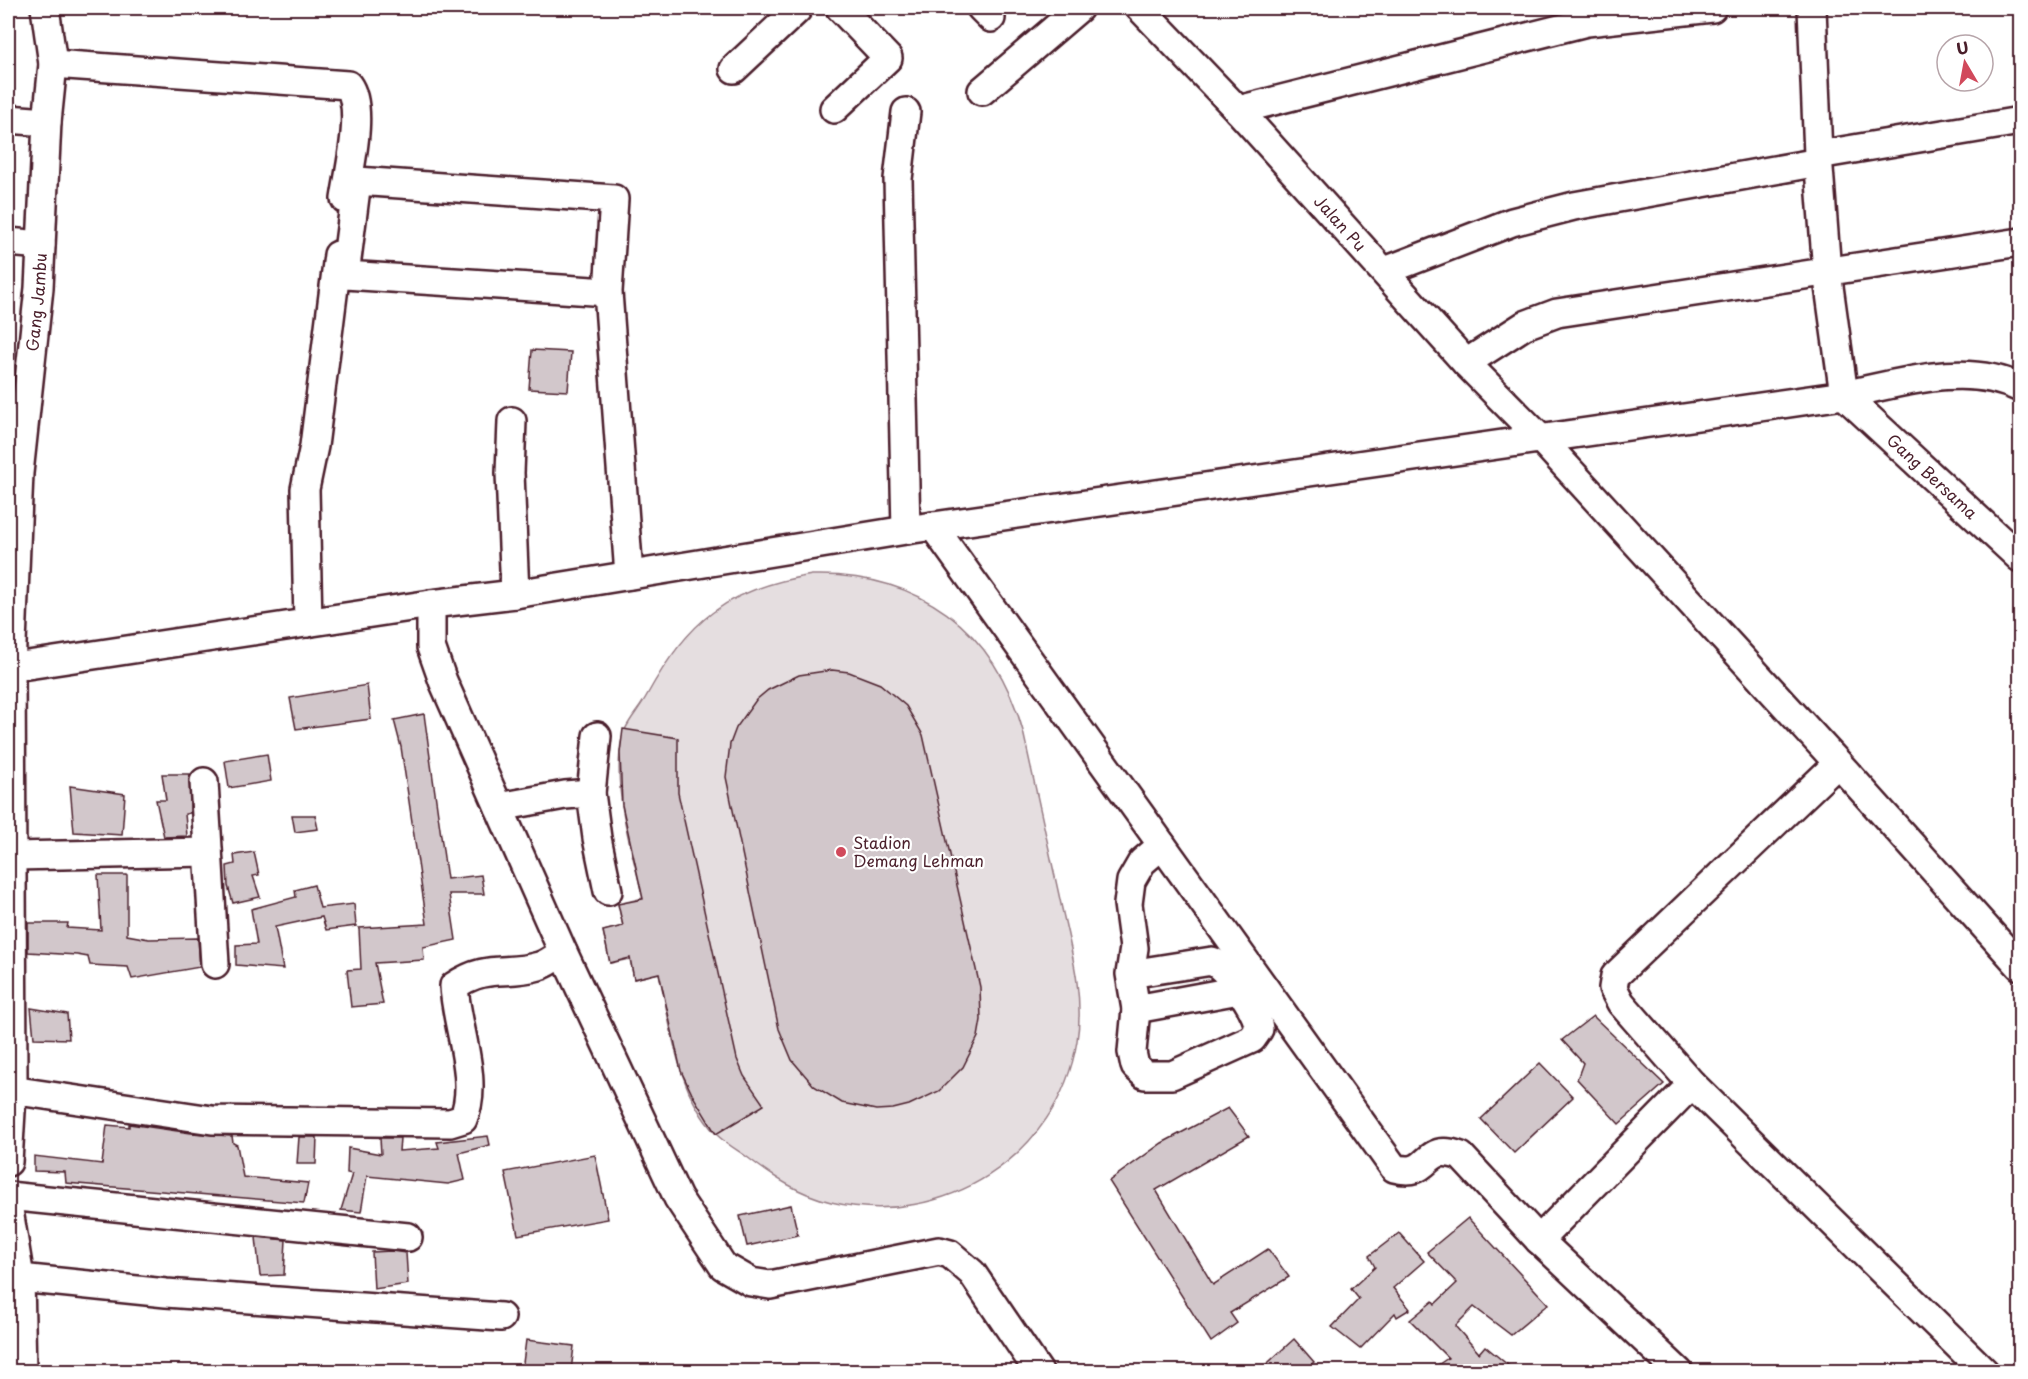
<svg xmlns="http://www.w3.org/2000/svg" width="2028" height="1379" viewBox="0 0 2028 1379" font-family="'Playpen Sans',sans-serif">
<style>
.green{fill:#e5dee0;stroke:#987e86;stroke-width:1.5}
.building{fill:#d2c7cb;stroke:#4a1f2b;stroke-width:1.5}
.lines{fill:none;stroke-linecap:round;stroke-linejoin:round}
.minor-casing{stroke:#4a1f2b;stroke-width:32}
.minor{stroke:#fff;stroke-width:27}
.poi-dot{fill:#d1495b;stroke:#fff;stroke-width:2}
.labels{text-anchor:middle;stroke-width:4.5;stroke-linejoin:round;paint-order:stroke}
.street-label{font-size:16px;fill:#4a1f2b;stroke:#fff}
.poi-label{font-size:16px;fill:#4a1f2b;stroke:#fff;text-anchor:start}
</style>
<rect width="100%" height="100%" fill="#fff"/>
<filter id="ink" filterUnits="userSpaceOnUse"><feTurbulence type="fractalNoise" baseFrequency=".0167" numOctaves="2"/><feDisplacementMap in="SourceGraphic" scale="12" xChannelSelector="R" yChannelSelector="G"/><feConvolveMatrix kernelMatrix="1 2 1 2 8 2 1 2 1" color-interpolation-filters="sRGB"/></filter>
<g filter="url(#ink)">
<path class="green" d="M812,575c106,-3 183,54 211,156 12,54 24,109 36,164 10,48 26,97 18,146 -19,116 -134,188 -246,161 -32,-8 -58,-25 -84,-45 -10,-7 -22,-14 -31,-23 -39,-41 -45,-108 -57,-161l-25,6 -4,-20 -20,4 -7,-32 20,-5 -5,-22 25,-6c-11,-47 -28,-98 -23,-147 2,-27 15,-34 27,-56 40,-73 80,-107 165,-120z"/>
<g class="building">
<polygon points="532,350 571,352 568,391 529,389"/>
<polygon points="832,670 849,672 880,684 906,706 923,735 980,987 981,1020 978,1037 963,1067 939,1091 909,1105 893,1109 876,1110 842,1103 814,1086 792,1060 779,1029 726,777 730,744 736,728 756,700 768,690 799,675"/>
<polygon points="367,685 371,719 296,729 290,698"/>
<polygon points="424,714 447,879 481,875 484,894 449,894 456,940 423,947 424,960 375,963 383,1004 351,1007 347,970 361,969 359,928 427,924 401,747 394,720"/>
<polygon points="623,729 678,738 678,793 737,1059 744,1076 764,1105 716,1134 693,1096 681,1071 659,973 634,979 630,958 610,963 603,931 623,926 618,904 643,899 622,805 620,753"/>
<polygon points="267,754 271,781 229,788 225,761"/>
<polygon points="162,774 190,774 190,813 185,814 187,836 164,837 156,800 166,800"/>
<polygon points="70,786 125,794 122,835 74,832"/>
<polygon points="292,815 315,815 318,829 295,832"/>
<polygon points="254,852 259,875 253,876 260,897 233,903 228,886 227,866 235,864 234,855"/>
<polygon points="98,875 127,875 127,935 149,939 198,938 200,967 132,979 128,967 90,965 88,957 77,955 28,952 28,923 68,923 67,928 101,930"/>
<polygon points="314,885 320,908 354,904 356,926 326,930 322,917 275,927 283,969 236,965 236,945 257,944 251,909 296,897 295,890"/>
<polygon points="31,1008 67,1014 69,1039 34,1038"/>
<polygon points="1593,1016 1664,1084 1619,1124 1577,1079 1583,1063 1562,1040"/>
<polygon points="1540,1063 1573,1097 1514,1153 1481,1119"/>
<polygon points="1228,1108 1249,1136 1156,1190 1213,1285 1268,1249 1289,1277 1230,1313 1237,1323 1211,1342 1109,1181 1162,1143"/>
<polygon points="129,1124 191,1133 232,1136 233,1143 237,1145 243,1177 308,1183 304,1203 66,1183 65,1172 34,1171 34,1156 102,1164 107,1125 129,1127"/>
<polygon points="488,1136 490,1145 459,1153 465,1180 448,1184 367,1176 361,1212 341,1210 352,1174 347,1173 348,1148 381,1154 380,1138 400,1138 399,1151 439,1148 437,1142"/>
<polygon points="299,1137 317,1137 316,1164 297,1164"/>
<polygon points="595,1155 608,1219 518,1235 505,1172"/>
<polygon points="791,1205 798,1235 747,1246 740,1216"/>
<polygon points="1468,1218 1548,1304 1511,1335 1474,1307 1455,1326 1479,1353 1485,1346 1515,1371 1429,1371 1448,1358 1410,1320 1433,1301 1435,1304 1457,1283 1427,1252"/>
<polygon points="1399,1233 1424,1261 1393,1288 1410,1309 1397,1317 1395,1313 1360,1349 1332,1327 1359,1299 1351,1289 1375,1267 1369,1256"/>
<polygon points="256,1237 286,1240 284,1275 260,1276"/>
<polygon points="391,1251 406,1253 408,1284 374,1289 372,1252"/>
<polygon points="1294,1339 1314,1362 1304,1371 1259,1371"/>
<polygon points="526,1340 574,1346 571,1371 522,1371"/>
</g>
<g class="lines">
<defs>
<g id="minor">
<polyline points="981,8 991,18"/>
<path id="s1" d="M1140,8l98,102 228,253 75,76 297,324 182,203"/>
<polyline points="1812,8 1818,155 1827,272 1844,395"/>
<path d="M53,64l295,21c17,23 1,86 -3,114"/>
<polyline points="734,69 797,10"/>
<polyline points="982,91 1079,8"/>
<polyline points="834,109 888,58 840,8"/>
<polyline points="1238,110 1587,22 1712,8"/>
<polyline points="906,112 898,179 906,530"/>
<polyline points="8,119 47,122"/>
<polyline points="1818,155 2020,121"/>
<polyline points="8,242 41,245"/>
<polyline points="1385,271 1512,222 1574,206 1819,162"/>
<polyline points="608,292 345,275 357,181 614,199 608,292 629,575"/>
<polyline points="1466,363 1525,325 1557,313 2020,242"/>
<path id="s2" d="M1844,395l176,163"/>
<polyline points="512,421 510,473 515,594"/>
<path d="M933,526l461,642c40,11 26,-27 67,-12l78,84 140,132"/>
<polyline points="431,604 431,647 443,681 563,952 678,1198 723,1266 751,1282 770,1285 939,1251 950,1254 972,1273 1039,1372"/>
<polyline points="308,623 305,489 314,446 338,255"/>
<path d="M8,668l423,-64 84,-10 391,-64 938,-135c56,-12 122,-34 176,-7"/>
<polyline points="597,736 591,793 597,838 608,891"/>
<polyline points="1838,763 1615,976 1613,988 1621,1003 1692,1084 1985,1372"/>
<polyline points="204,782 215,964"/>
<polyline points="499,807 565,795 591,793"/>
<polyline points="13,856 208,852"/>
<path d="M1130,974l82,-13c17,9 45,49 47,68l-7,10 -80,36h-27l-10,-9 -3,-14 4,-43 -6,-35 4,-26 -6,-44 3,-23 11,-19 20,-17"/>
<polyline points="1136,1009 1239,990"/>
<path d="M11,1090l201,30 238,3 13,-4c17,-37 -7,-93 -9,-133 34,-23 51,-10 85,-20 8,-2 17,-9 24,-14"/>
<path id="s3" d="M8,1162l5,-84 -2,-410 8,-195 20,-185 8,-166 6,-58 -8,-56"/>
<polyline points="8,1196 408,1237"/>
<polyline points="8,1204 20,1278 22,1372"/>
<polyline points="1539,1240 1692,1084"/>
<polyline points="20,1278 166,1293 501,1317"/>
</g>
</defs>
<use href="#minor" class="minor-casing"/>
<use href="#minor" class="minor"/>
</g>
</g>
<circle class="poi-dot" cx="841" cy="852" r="6"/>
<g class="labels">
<g class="street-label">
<text dy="6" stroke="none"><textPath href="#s1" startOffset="294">Jalan Pu</textPath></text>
<text dy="6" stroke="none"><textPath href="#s3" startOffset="861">Gang Jambu</textPath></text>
<text dy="6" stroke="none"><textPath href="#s2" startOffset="120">Gang Bersama</textPath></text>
</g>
<g class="poi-label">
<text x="853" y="849">Stadion<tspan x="853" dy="18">Demang Lehman</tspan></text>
</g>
</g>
<rect width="2028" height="1379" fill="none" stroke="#fff" stroke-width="30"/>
<rect x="15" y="15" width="1998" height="1349" fill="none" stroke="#4a1f2b" stroke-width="2" filter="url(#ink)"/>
<g transform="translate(1965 63) rotate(350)"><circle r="28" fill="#ffffff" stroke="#b7a5aa" stroke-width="1.5"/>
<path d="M0-4.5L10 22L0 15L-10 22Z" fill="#d1495b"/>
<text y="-9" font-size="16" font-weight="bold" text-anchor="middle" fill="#4a1f2b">U</text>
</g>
</svg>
